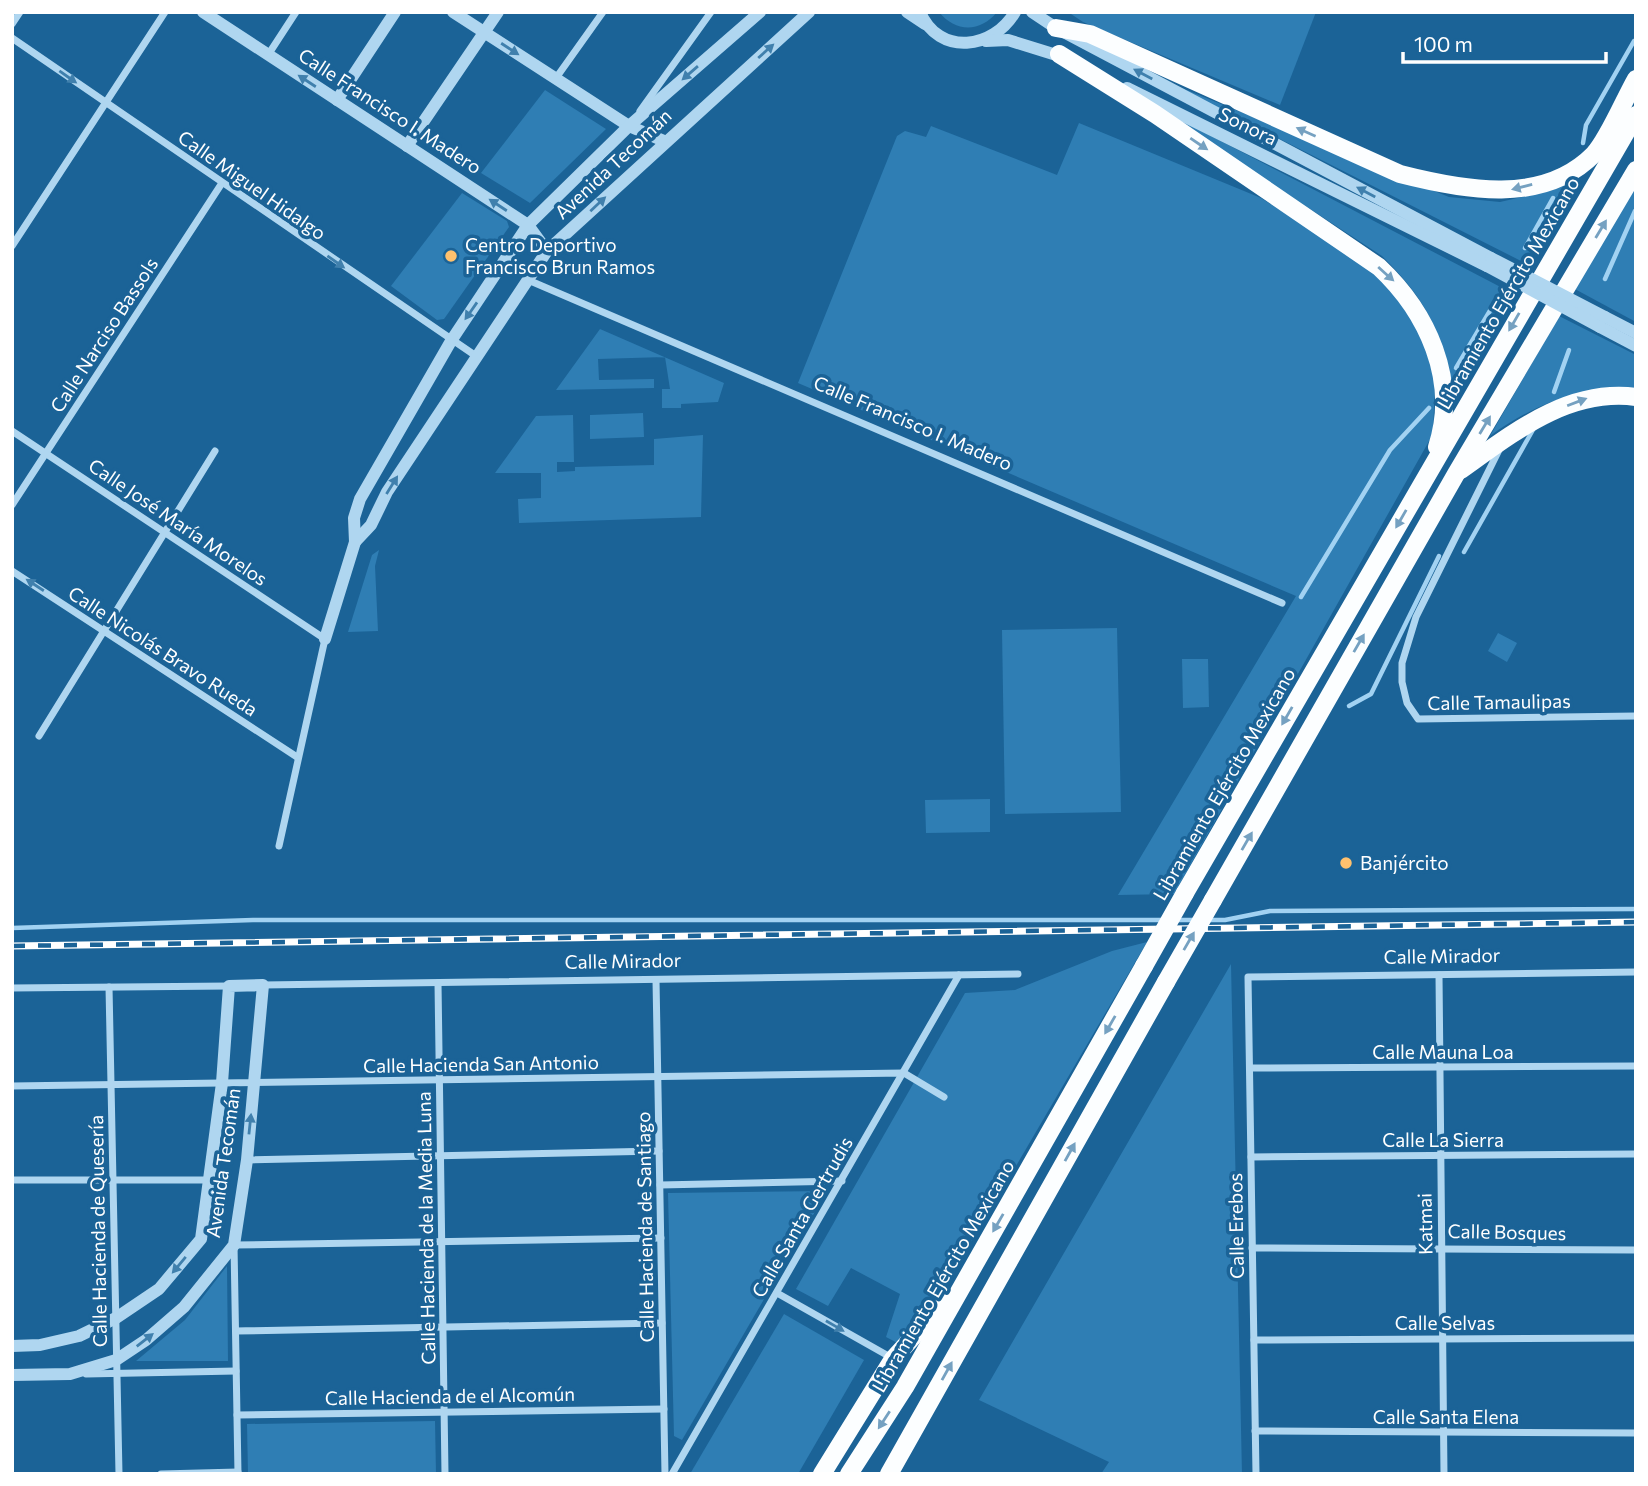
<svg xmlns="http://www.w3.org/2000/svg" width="1648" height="1486" viewBox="0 0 1648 1486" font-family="Commissioner,sans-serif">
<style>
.green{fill:#2f7eb4}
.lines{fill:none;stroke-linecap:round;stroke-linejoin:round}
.stream{stroke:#a2d2f2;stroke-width:4.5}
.minor{stroke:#afd6f0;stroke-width:7}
.tertiary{stroke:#afd6f0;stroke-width:12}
.trunk{stroke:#fcfeff;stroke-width:18}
.rail-casing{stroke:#fff;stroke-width:7}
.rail{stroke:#1b6397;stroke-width:4.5;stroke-dasharray:13;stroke-linecap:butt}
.tertiary-bridge{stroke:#afd6f0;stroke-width:12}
.trunk-bridge{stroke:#fcfeff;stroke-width:18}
.oneway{fill:#4080ad}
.oneway2{fill:#75a1c1}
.poi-dot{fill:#ffc16e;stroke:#1b6397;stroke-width:2.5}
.labels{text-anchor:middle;stroke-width:7;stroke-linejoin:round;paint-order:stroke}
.street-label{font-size:19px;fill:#fff;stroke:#1b6397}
.poi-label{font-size:19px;fill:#fff;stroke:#1b6397;text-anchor:start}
</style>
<rect width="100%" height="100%" fill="#1b6397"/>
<g class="green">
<path d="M939,12h58c-17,21 -42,20 -58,0z"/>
<polygon points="1068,12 1316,12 1280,105 1083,22"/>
<polygon points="1167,82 1449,197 1500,202 1553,190 1574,182 1529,265"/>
<polygon points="545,90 606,129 530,203 481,173"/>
<path d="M1148,103l364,190 -59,106c-8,-63 -26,-99 -71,-143z"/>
<polygon points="1079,123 1261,198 1362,262 1392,288 1421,334 1435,381 1433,434 1174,894 1118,895 1296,596 798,383 897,136 905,131 926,137 931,126 1057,175"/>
<polygon points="1636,184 1636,322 1573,288"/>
<polygon points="462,193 507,221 509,227 444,319 437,320 391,286"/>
<path d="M1559,316l77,39v33c-56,-1 -101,15 -146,48z"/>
<polygon points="600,329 724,383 718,402 681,404 681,408 662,408 662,389 670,389 665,357 598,359 599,380 654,379 654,388 556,390"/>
<polygon points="643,413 644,437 590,439 590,415"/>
<polygon points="573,415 574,462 557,462 557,472 575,471 575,467 654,465 654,439 703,435 701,517 519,523 518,499 541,498 541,473 495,473 536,416"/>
<polygon points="379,550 375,566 378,631 348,632 372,555"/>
<polygon points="1117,628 1121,812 1005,814 1002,630"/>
<polygon points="1498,633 1517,643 1507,662 1488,651"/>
<polygon points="1182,659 1208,659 1209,707 1183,708"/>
<polygon points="990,799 990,832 926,833 925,800"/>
<polygon points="1147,942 909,1349 886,1337 900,1294 851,1268 828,1306 796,1289 965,993 1015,990 1112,951"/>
<polygon points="1231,964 1242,1474 1101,1474 1109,1462 979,1400"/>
<polygon points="827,1191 682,1440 674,1436 668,1193"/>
<polygon points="227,1266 228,1361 136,1361 185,1320"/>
<polygon points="784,1314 864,1360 798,1474 690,1474"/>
<polygon points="435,1421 436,1474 248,1474 247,1424"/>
</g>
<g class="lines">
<g class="stream">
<polyline points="1583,143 1586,125 1634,41"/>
<polyline points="1525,248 1553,198"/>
<polyline points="1605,279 1635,211"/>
<polyline points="1456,368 1491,309"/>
<polyline points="1554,392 1569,350"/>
<polyline points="1464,552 1534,428"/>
<polyline points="1301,597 1390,450 1429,408"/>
<polyline points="1349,706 1371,694 1439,556"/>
<polyline points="1176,920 1195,920"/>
<polyline points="1207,920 1225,920 1270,911 1636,909"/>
<polyline points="12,928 253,920 1163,920"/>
</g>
<g class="minor">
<polyline points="12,24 20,12"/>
<polyline points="12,38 476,356"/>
<polyline points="268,55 296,12"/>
<polyline points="556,78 603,12"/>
<polyline points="640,111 711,12"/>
<polyline points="12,246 165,12"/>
<polyline points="528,280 1282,603"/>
<polyline points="12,431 325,639 279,846"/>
<polyline points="1501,446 1416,617 1402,663 1402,682 1407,703 1418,719 1636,716"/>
<polyline points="12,505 222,183"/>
<polyline points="12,571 297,757"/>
<polyline points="39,736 215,451"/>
<polyline points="1439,975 1444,1474"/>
<polyline points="656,980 665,1474"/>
<polyline points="438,983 445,1474"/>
<polyline points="263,985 1018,974"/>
<polyline points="109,987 119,1474"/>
<polyline points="12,988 229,986"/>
<polyline points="1250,1068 1636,1066"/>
<polyline points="12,1086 904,1073 944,1097"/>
<polyline points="1251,1157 1636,1154"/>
<polyline points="247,1160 659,1151"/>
<polyline points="12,1180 211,1180"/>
<polyline points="660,1185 842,1181"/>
<polyline points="1252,1248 1636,1250"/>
<polyline points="777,1293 892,1358"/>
<polyline points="236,1331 662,1323"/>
<polyline points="1254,1340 1636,1338"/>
<polyline points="86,1374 236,1371"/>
<polyline points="237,1415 664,1409"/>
<polyline points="1255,1431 1636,1433"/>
<polyline points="161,1474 238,1472"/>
<polyline points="238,1474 234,1245 661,1238"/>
<polyline points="672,1474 959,975"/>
<polyline points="1256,1474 1248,977 1636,972"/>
</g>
<g class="tertiary">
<polyline points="203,12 528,225 547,251"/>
<polyline points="453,12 629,126 664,141"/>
<polyline points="907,12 925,24"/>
<path d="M920,12c19,45 74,37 95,0"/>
<polyline points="1032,12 1056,28 1491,258"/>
<polyline points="986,41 1008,40 1066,58"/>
<polyline points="1127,88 1487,266"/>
<polyline points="337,100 395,12"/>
<polyline points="407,146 498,12"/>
<polyline points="1605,317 1636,333"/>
<polyline points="1600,327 1636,346"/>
<polyline points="355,542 371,525 387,492 547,251 809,12"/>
<polyline points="325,639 355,542 354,518 360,499 451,341 528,225 629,126 760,12"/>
<polyline points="12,1346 40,1345 79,1336 116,1318 159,1289 201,1239 222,1083 229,986 263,985 247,1160 234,1245 184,1307 146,1340 116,1360 70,1374 12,1375"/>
</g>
<g class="trunk">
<path d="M1056,28l34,6 310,140c63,16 143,32 194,-20 14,-15 31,-56 42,-75"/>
<path d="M1059,54l96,60 224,153c48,45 80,113 58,180"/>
<path d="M1461,470c52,-37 107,-82 175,-73"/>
<polyline points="1185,893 1636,115"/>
<polyline points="1213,900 1456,474 1636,170"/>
<polyline points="822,1474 893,1359 944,1303"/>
<polyline points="849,1474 905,1387 1144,966"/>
<polyline points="889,1474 1166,982"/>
</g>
<defs>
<polyline id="rail" points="12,946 1636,922"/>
</defs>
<use href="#rail" class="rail-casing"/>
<use href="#rail" class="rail"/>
<g class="tertiary-bridge">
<polyline points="1491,258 1605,317"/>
<polyline points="1487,266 1600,327"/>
</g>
<g class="trunk-bridge">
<polyline points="1144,966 1185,893"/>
<polyline points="1166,982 1213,900"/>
</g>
</g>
<defs><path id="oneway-solid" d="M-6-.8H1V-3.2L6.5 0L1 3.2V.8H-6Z" transform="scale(1.75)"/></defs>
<g class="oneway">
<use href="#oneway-solid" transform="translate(510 49) rotate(33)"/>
<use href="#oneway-solid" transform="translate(766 51) rotate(-42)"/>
<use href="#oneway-solid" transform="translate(690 73) rotate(139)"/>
<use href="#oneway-solid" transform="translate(1143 74) rotate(-152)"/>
<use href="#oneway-solid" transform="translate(68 77) rotate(35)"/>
<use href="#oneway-solid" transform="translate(307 81) rotate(-147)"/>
<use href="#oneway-solid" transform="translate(1366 192) rotate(-152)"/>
<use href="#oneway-solid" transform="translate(598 204) rotate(-43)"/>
<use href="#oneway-solid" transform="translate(498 205) rotate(-147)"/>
<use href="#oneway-solid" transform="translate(336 262) rotate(35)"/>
<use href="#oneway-solid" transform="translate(471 311) rotate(125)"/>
<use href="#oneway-solid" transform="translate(392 485) rotate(-58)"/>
<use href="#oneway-solid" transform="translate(35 585) rotate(-147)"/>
<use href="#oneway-solid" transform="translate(250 1124) rotate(-84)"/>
<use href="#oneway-solid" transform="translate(179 1265) rotate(130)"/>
<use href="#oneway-solid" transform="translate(835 1326) rotate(30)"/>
<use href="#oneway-solid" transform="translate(145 1340) rotate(-38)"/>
</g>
<g class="oneway2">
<use href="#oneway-solid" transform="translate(1306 132) rotate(-156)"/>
<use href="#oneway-solid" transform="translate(1199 144) rotate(34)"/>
<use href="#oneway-solid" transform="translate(1522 187) rotate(166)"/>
<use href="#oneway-solid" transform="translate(1601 229) rotate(-59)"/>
<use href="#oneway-solid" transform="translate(1386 274) rotate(42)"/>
<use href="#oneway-solid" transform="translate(1514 322) rotate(120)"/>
<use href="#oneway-solid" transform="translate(1577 402) rotate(-21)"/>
<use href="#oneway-solid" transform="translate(1485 425) rotate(-59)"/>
<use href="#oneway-solid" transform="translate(1401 519) rotate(120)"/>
<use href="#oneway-solid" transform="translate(1359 643) rotate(-60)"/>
<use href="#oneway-solid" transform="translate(1287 716) rotate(120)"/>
<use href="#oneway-solid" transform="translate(1247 841) rotate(-60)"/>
<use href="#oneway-solid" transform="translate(1189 941) rotate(-60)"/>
<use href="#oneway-solid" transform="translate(1110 1025) rotate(120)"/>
<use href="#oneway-solid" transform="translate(1070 1152) rotate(-61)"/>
<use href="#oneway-solid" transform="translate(998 1223) rotate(120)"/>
<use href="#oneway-solid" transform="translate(947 1371) rotate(-61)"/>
<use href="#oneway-solid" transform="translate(884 1420) rotate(123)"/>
</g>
<g class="poi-dot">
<circle cx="451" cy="256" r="7"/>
<circle cx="1346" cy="863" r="7"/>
</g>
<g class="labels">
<g class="street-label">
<text transform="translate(390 111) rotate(33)" y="7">Calle Francisco I. Madero</text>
<text transform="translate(1248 126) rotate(26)" y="7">Sonora</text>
<text transform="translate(613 164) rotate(-43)" y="7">Avenida Tecomán</text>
<text transform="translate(252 185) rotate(35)" y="7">Calle Miguel Hidalgo</text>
<text transform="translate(1508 293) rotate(-60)" y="7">Libramiento Ejército Mexicano</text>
<text transform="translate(104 335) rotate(-57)" y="7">Calle Narciso Bassols</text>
<text transform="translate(913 423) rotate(23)" y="7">Calle Francisco I. Madero</text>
<text transform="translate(178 522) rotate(34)" y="7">Calle José María Morelos</text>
<text transform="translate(163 651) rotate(33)" y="7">Calle Nicolás Bravo Rueda</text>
<text transform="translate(1499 702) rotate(-1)" y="7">Calle Tamaulipas</text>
<text transform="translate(1224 784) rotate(-60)" y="7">Libramiento Ejército Mexicano</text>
<text transform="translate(1442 956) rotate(-1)" y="7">Calle Mirador</text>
<text transform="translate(623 961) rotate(-1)" y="7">Calle Mirador</text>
<text x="1443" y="1059">Calle Mauna Loa</text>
<text transform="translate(481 1064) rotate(-1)" y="7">Calle Hacienda San Antonio</text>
<text x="1443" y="1147">Calle La Sierra</text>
<text transform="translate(223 1163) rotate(-82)" y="7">Avenida Tecomán</text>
<text transform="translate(802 1217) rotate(-60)" y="7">Calle Santa Gertrudis</text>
<text transform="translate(1425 1224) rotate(-91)" y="7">Katmai</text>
<text transform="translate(1236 1226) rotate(-91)" y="7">Calle Erebos</text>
<text transform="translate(645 1227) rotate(-91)" y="7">Calle Hacienda de Santiago</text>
<text transform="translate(426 1228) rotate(-91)" y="7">Calle Hacienda de la Media Luna</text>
<text transform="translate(98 1231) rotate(-91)" y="7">Calle Hacienda de Quesería</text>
<text transform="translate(1507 1232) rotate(1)" y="7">Calle Bosques</text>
<text transform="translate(943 1276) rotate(-60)" y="7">Libramiento Ejército Mexicano</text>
<text x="1445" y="1330">Calle Selvas</text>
<text transform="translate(450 1396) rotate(-1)" y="7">Calle Hacienda de el Alcomún</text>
<text x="1446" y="1424">Calle Santa Elena</text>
</g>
<g class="poi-label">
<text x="465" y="252">Centro Deportivo<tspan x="465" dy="22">Francisco Brun Ramos</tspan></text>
<text x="1360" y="870">Banjército</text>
</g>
</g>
<rect width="1648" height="1486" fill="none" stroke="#ffffff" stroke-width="28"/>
<path d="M1403 52v10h203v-10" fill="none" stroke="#ffffff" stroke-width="3.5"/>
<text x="1414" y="52" font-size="21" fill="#ffffff" stroke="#1b6397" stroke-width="5" paint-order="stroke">100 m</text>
</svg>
